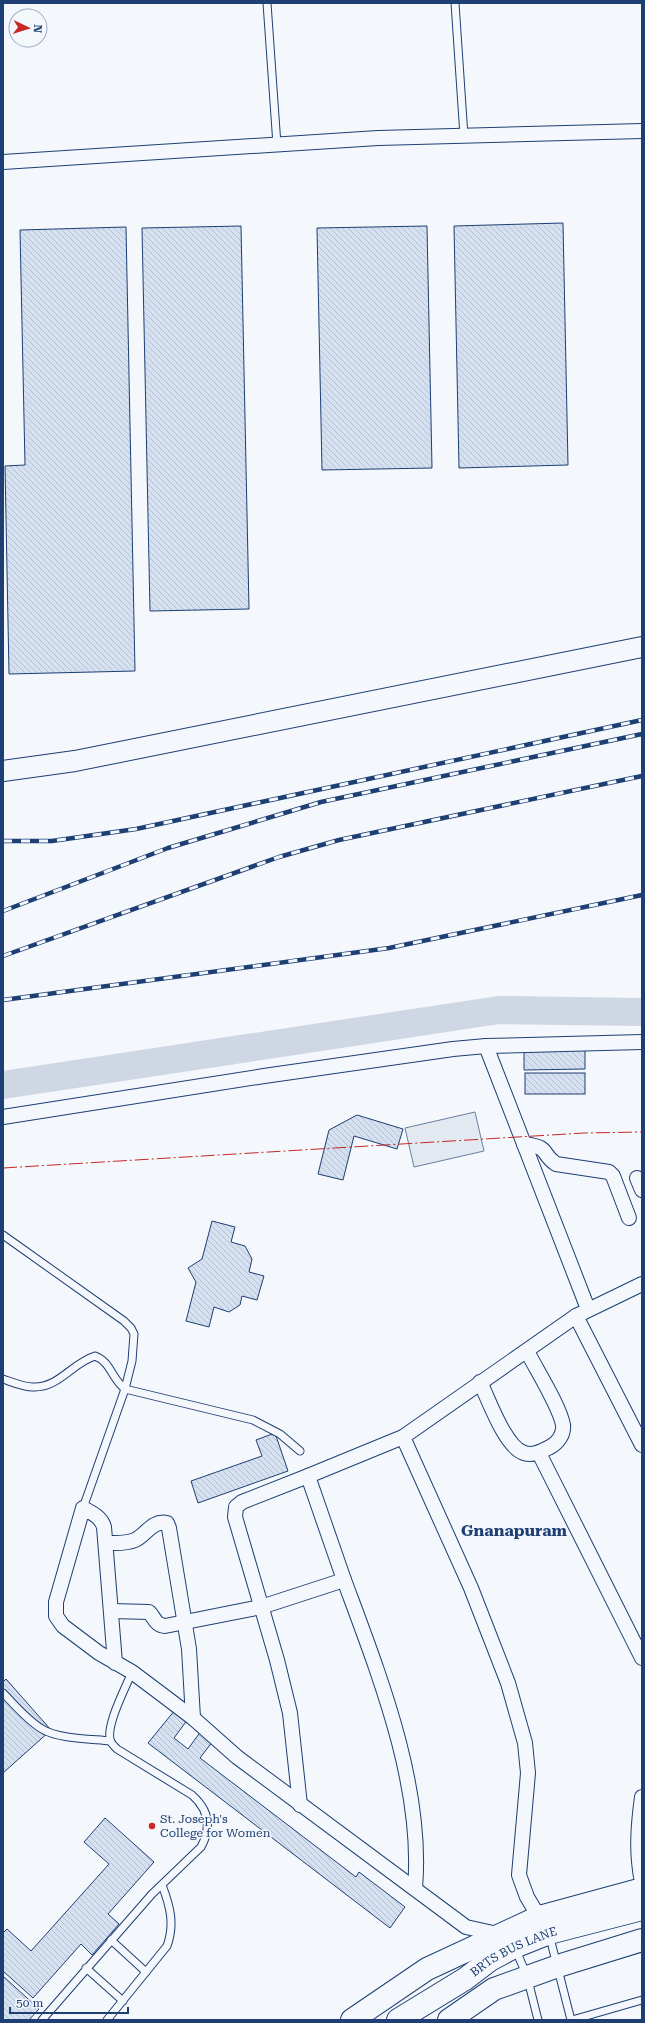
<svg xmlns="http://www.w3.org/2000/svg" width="645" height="2023" viewBox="0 0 645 2023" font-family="'Roboto Serif',serif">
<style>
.garden{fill:#e3e9f0;stroke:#687fa3}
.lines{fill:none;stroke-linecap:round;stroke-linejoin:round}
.river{stroke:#cfd7e4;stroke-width:28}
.building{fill:url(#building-back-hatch);stroke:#1d3f73}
.lane-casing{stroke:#1d3f73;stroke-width:9}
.street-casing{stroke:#1d3f73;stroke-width:16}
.secondary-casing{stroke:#1d3f73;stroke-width:22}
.primary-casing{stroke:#1d3f73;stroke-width:24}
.lane{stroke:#f4f7fb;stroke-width:7}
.street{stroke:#f4f7fb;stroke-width:14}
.secondary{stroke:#f4f7fb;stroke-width:20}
.primary{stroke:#f4f7fb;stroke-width:22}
.rail-casing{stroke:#1d3f73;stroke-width:4.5}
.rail{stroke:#f4f7fb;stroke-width:3;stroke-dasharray:9;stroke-linecap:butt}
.power{stroke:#c62828;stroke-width:1;stroke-dasharray:14 3 2 3;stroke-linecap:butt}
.poi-dot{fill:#c62828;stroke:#f4f7fb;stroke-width:1.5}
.labels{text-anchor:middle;stroke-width:3;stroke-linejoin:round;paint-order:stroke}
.poi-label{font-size:12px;fill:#1d3f73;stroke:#f4f7fb;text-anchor:start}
.street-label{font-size:12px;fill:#1d3f73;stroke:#f4f7fb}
.district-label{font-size:16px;font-weight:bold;fill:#1d3f73;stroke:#f4f7fb}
</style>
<defs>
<pattern id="building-back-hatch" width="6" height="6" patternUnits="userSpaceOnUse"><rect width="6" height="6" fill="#d5e0f0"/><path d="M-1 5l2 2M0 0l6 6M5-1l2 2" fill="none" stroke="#b6c1d1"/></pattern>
</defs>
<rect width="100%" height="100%" fill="#f4f7fb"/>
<polygon class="garden" points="475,1112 484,1151 414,1167 405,1128"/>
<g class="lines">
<polyline class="river" points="3,1085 499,1010 642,1012"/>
</g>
<g class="building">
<polygon points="563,223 568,465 459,468 454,226"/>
<polygon points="241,226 249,609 150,611 142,228"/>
<polygon points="427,226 432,468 322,470 317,228"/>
<polygon points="126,227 135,671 9,674 5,466 25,465 20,230"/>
<polygon points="524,1048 585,1048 585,1069 524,1070"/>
<rect x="525" y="1073" width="60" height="21"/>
<polygon points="357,1115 403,1129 397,1149 354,1136 343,1180 318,1174 329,1130"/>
<polygon points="212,1221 235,1227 231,1242 245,1246 252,1259 249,1272 264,1276 257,1300 242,1296 240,1305 229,1312 214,1307 209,1327 186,1321 196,1282 188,1268 202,1259"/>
<polygon points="275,1433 288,1471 198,1503 191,1481 262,1456 256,1440"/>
<polygon points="6,1679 51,1730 3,1773 3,1682"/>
<polygon points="175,1710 188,1719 174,1738 188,1749 201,1731 213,1741 200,1758 356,1877 359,1872 405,1907 390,1928 148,1743"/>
<polygon points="105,1818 154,1862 108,1914 119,1924 92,1955 81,1944 33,1998 3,1971 3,1933 7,1929 31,1951 109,1864 84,1842"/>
<polygon points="3,1976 39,2009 29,2020 3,2020"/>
</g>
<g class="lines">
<defs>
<g id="lane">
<polyline points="267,3 277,145"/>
<polyline points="455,3 464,136"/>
<polyline points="3,1235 124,1321 131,1328 134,1334 132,1361 125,1389 83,1508"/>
<path d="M3,1379c9,3 20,8 30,8 26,1 39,-24 62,-31 16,6 16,22 30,33l128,31 27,14 20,17"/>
<path d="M3,1693c12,12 24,27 39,36 16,10 50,10 68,12"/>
<polyline points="549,1934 571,2020"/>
<polyline points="111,1940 146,1972"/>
<polyline points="515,1948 527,1976 538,2020"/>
<polyline points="86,1968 123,2001"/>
<path d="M42,2020l110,-126 49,-47c11,-20 8,-37 -9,-52l-75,-46c-2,-2 -5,-5 -6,-7 -7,-14 15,-55 21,-70"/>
<path d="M107,2020l60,-74c8,-22 3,-40 -5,-61"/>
<polyline points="572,2020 642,2000"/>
</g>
<g id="street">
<polyline points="3,162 378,138 642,131"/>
<polyline points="486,1046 588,1309"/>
<polyline points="3,1117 264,1076 453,1049 486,1046 642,1042"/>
<path d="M524,1144c28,4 15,8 32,20l53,8 4,4 16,42"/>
<polyline points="637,1178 642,1190"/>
<polyline points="576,1316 642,1445"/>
<path d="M480,1382c9,18 25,65 44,71 10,3 18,-2 26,-6 8,-4 14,-13 13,-22 -3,-18 -27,-56 -36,-74"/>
<path d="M403,1437l-95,39c12,34 23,67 35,101 35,95 81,208 72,311"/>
<polyline points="539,1453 642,1658"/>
<path d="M107,1543c9,0 19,1 28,-3 11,-5 17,-20 32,-17l2,5 20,121 4,69"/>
<path d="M111,1611l38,1c6,6 6,13 16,14l96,-19 83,-27"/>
<path d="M115,1663l-11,-136c-3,-10 -12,-14 -21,-19l-27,94v14l7,10 36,27 33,19 28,21 33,25 44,39 229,170 36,8"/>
<path d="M642,1797c-4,29 -6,56 0,85"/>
<polyline points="300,1805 290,1713 277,1660 235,1517 236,1507 242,1502 308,1476"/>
<polyline points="539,1917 527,1897 519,1875 528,1773 525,1743 508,1683 471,1588 403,1437 576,1316 642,1284"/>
</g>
<polyline id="secondary" points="3,771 75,761 642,647"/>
<g id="primary">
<polyline points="352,2020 427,1969 539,1917 642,1889"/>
<path id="s1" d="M398,2020l67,-41 25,-19 24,-13 35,-14 93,-24"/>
<polyline points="449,2020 494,1989 558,1966 642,1940"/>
</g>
</defs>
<use href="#lane" class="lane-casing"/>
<use href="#street" class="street-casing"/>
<use href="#secondary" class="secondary-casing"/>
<use href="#primary" class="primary-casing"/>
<use href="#lane" class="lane"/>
<use href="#street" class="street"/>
<use href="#secondary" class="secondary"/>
<use href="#primary" class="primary"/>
<defs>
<g id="rail">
<polyline points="3,841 52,841 136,829 642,720"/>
<polyline points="3,911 168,848 321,802 642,734"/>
<polyline points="3,956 279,857 339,840 642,776"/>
<polyline points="3,1000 389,948 642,895"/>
</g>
</defs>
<use href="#rail" class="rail-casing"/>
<use href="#rail" class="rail"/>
<polyline class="power" points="3,1168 584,1133 642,1132"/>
</g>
<circle class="poi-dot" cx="152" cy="1826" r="4"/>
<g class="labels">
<g class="poi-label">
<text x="160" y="1823">St. Joseph's<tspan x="160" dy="14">College for Women</tspan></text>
</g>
<g class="street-label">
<text dy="4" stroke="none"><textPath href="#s1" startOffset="135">BRTS BUS LANE</textPath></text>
</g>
<g class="district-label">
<text x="514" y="1536">Gnanapuram</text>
</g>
</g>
<rect width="645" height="2023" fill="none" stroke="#1d3f73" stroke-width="8"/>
<g transform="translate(28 28) rotate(94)"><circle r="19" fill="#f4f7fb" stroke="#9eadc5"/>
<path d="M0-3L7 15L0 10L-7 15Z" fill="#c62828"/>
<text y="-6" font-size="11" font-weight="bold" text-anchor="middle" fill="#1d3f73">N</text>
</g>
<path d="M10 2007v6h118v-6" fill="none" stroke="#1d3f73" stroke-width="2"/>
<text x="16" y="2007" font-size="12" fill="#1d3f73" stroke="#f4f7fb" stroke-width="3" paint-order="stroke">50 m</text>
</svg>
